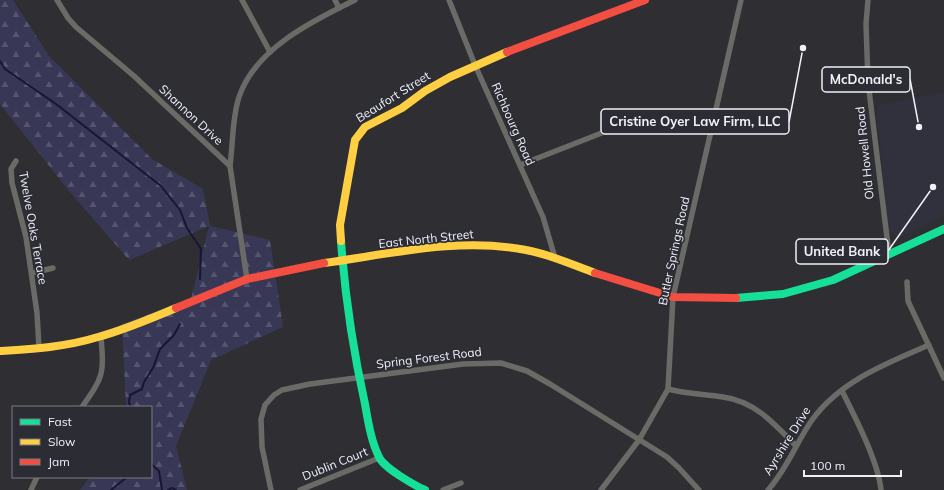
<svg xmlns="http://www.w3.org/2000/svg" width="944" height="490" viewBox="0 0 944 490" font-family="Mulish,sans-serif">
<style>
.built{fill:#31313e}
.forest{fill:url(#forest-firs)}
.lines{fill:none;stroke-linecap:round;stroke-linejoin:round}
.stream{stroke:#181536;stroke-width:2}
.street{stroke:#6a6b66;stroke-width:5.5}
.fast{stroke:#16e098;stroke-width:8}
.slow{stroke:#ffcf43;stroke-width:8}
.jam{stroke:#f24e42;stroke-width:8}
.labels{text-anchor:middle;stroke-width:3.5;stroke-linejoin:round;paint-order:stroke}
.street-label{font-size:12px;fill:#f0f0f6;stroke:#2c2c35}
.leader{fill:none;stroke:#f0f0f6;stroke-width:1.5}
.callout-dot{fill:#f0f0f6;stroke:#2c2c35;stroke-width:1.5}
.callout{fill:#2c2c35;stroke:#f0f0f6;stroke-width:1.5}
.callout-label{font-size:13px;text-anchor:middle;font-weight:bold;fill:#f0f0f6}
</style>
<defs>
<pattern id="forest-firs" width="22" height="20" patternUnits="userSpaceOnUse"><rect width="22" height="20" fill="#383856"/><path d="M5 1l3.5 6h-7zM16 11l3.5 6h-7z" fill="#55556f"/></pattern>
</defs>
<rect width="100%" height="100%" fill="#2e2e33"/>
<polygon class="built" points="944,92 944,216 899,238 889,231 876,106"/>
<polygon class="forest" points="0,0 13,0 49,56 152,159 203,189 210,226 270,240 283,327 211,360 176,446 187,490 80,490 90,477 151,477 151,407 126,407 122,324 191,299 209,226 129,260 69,191 0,104"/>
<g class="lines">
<g class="stream">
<polyline points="0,61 5,69 56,104 161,186 180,210 187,228 201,249 200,279"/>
<polyline points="131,407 129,403 130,395 142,389 144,382 153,368 160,349 174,335 180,324"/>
<polyline points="151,464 159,471 162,490"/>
<polyline points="111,490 127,477"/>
<polyline points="168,490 172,488 176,490"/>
</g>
<g class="street">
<polyline points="57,0 68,18 76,27 134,76 230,166 247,279"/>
<polyline points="242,0 270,52"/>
<polyline points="335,0 339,8"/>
<polyline points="449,0 475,65 543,217 555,258"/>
<polyline points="868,0 866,24 868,82 889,254"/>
<polyline points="16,161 11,169 12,183 26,237 37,313 39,348"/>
<polyline points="520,165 617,127 644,120 667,120 685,122 712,129"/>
<path d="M230,166c3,-22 2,-48 9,-69 16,-48 73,-76 116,-97"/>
<polyline points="32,273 53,268"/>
<polyline points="907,282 908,301 944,378"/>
<path d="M668,389c18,5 36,5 55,8 31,4 51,26 72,48"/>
<path d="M842,391c13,26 36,70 39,99"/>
<path d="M82,407c22,-31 22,-33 19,-70"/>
<polyline points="31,490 37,477"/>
<polyline points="271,490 262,447 261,419 265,405 274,395 282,390 310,384 463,364 501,363 527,371 550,384 667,457 679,468 699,490"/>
<polyline points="300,490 379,458"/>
<polyline points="443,490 461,483"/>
<polyline points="601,490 639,440 668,389 673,297 741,0"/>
<path d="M768,490c19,-21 28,-47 44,-70 28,-39 75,-57 117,-75"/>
</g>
<g class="fast">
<path d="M341,241c4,55 12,109 24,163 3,17 6,37 14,53 5,11 35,28 46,33"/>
<polyline points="736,298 783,294 833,280 944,229"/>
</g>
<g class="slow">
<polyline points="341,241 340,225 355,140 365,127 402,108 425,91 450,77 507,52"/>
<path d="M324,263c66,-9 136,-26 202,-13 23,4 47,15 69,23"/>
<path d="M0,351c32,-2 66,-4 98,-14 26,-7 52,-18 78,-29"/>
</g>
<g class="jam">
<polyline points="507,52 645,0"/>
<polyline points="595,273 673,297 736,298"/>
<polyline points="176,308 247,279 324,263"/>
</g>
</g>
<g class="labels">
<g class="street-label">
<text transform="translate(393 97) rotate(-32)" y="4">Beaufort Street</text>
<text transform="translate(191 115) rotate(43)" y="4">Shannon Drive</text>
<text transform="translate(513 124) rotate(66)" y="4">Richbourg Road</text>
<text transform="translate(865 153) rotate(-96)" y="4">Old Howell Road</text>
<text transform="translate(33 228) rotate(80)" y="4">Twelve Oaks Terrace</text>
<text transform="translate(426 239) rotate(-6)" y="4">East North Street</text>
<text transform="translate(674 251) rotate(-78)" y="4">Butler Springs Road</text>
<text transform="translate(429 358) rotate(-7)" y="4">Spring Forest Road</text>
<text transform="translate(787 441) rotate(-58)" y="4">Ayrshire Drive</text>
<text transform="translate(335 464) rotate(-22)" y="4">Dublin Court</text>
</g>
</g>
<path class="leader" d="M919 127L910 79M803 48L789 122M933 187L888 251"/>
<g class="callout-dot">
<circle cx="919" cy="127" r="4"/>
<circle cx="803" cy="48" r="4"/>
<circle cx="933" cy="187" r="4"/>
</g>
<g class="callout">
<rect x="822" y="67" width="88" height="25" rx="4"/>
<rect x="601" y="109" width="188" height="25" rx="4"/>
<rect x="796" y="239" width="92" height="25" rx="4"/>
</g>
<g class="callout-label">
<text x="866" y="84">McDonald's</text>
<text x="695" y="126">Cristine Oyer Law Firm, LLC</text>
<text x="842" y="256">United Bank</text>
</g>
<rect x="12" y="406" width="140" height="72" fill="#2c2c35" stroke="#7a7a82"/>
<rect x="20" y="419" width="20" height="6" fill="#16e098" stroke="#7a7a82"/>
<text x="48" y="426" font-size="12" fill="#f0f0f6">Fast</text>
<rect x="20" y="439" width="20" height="6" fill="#ffcf43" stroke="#7a7a82"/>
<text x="48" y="446" font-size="12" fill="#f0f0f6">Slow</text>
<rect x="20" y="459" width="20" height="6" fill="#f24e42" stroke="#7a7a82"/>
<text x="48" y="466" font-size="12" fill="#f0f0f6">Jam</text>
<path d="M804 470v6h97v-6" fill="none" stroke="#f0f0f6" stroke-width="2"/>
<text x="810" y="470" font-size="12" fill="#f0f0f6" stroke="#2c2c35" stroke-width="3" paint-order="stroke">100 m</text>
</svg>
